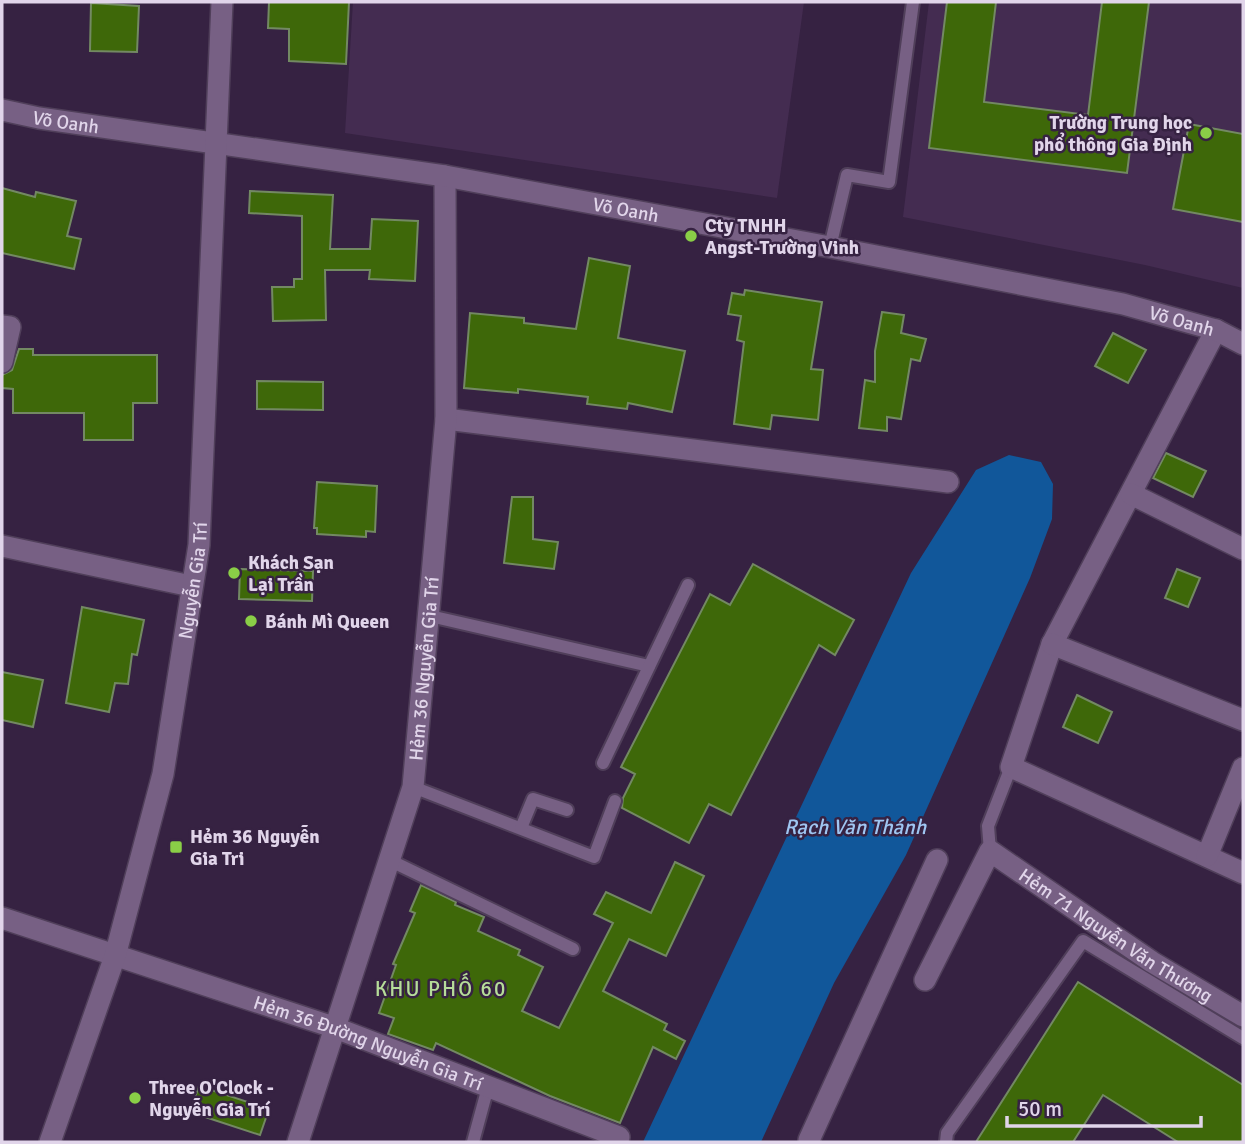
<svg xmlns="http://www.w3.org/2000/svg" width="1245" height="1144" viewBox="0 0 1245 1144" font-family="Signika,sans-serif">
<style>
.built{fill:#442c51}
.water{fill:#11579a}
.building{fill:#3e6809;stroke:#738963;stroke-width:2}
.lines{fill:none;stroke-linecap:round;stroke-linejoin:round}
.service-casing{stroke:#503f5a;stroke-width:16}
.minor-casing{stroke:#503f5a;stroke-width:24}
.tertiary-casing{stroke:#503f5a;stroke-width:24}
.service{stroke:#776084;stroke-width:12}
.minor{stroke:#776084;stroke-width:21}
.tertiary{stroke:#776084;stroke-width:21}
.poi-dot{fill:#8ace47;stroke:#362242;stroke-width:2.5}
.labels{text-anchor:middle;stroke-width:5;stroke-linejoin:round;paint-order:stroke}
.street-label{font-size:19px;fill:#e1d5ea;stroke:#362242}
.poi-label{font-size:19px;font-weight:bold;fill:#e1d5ea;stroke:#362242;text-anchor:start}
.water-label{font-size:21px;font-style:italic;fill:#9fc6f2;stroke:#362242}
.neighbourhood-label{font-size:21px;letter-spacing:2px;fill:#b6dd99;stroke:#362242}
</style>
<rect width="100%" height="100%" fill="#362242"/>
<g class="built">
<polygon points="353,2 804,2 777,198 345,133"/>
<polygon points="929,2 1243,2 1243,288 1145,265 903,217"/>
</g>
<polygon class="water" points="1009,455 1041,462 1053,484 1052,519 1030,578 906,855 834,983 761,1142 643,1142 911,573 976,470"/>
<g class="building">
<polygon points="269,2 349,2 346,64 289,61 289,29 268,28"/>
<polygon points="947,2 996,2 984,102 1088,115 1102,2 1149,2 1127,173 929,148"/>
<polygon points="91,3 139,6 137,52 90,51"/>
<polygon points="1189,124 1243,134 1243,222 1173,209"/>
<polygon points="2,188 35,197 36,192 76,201 67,236 81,239 74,269 2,253"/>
<polygon points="250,191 333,195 330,249 370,249 372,219 418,221 415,281 369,279 370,270 325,270 326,320 273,321 272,287 294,287 294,279 302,279 302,216 249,213"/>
<polygon points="589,258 630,266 618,338 685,351 672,412 628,403 627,409 587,404 588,397 518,389 518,393 464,388 470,313 524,318 524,323 576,329"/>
<polygon points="745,290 822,302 811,369 823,370 818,420 772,415 770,429 734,424 744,342 737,340 741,316 728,314 732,293 744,295"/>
<polygon points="882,312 904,315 901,333 926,339 920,361 911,359 901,419 887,417 887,431 859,428 865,380 875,382 875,351"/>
<polygon points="1113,333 1146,350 1128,383 1095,366"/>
<polygon points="19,349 33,349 33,355 157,355 157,403 133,403 133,440 84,440 84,413 13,413 13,389 2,388 2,375 12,370"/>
<polygon points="257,381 323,382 323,410 257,409"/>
<polygon points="1166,453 1206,471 1193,497 1153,478"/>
<polygon points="317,482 377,486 375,532 366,531 366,537 317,534 317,528 314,528"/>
<polygon points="512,497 533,497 533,539 558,542 554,569 504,563"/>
<polygon points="753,564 854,620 835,655 819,645 731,815 709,804 689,843 622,808 623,798 635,774 621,767 710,594 730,605"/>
<polygon points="240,569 313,571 312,601 239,599"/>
<polygon points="1177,569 1200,578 1188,607 1165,598"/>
<polygon points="82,607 144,620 137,655 132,654 128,684 115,683 109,712 66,703"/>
<polygon points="2,672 43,680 33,727 2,720"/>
<polygon points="1077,695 1112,712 1098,743 1063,727"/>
<polygon points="675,862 704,876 666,956 629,939 603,991 667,1024 664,1030 685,1041 676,1059 653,1047 620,1123 550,1096 436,1043 433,1050 388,1034 394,1018 379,1013 396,965 393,964 415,913 410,911 421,885 456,902 455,905 484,917 478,931 520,950 518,955 543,967 522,1011 559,1028 613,923 594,914 606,892 651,913"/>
<polygon points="1078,982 1243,1085 1243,1142 1178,1142 1103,1095 1073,1142 976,1142"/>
<polygon points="199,1086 269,1109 260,1135 190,1112"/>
</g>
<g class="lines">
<defs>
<g id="service">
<polyline points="830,247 847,175 889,182 913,2"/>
<polyline points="430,616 649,666"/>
<polyline points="603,763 688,585"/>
<polyline points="413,787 594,857 615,801"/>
<polyline points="521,828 533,799 567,810"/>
<polyline points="990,851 988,826 1011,767"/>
<polyline points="391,861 573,949"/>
<polyline points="473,1142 488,1087"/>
<polyline points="946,1142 947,1133 1083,941 1243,1038"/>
</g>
<g id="minor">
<polyline points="2,326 10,327 2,362"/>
<polyline points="1216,330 1052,644 1011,767 1243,873"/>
<polyline points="446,419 948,482"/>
<polyline points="1131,494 1243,549"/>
<polyline points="2,546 191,586"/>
<polyline points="1052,644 1243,720"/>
<polyline points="1207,856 1243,768"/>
<path id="s1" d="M2,918l331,109 286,110 -2,5"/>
<path id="s2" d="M925,980l65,-129 162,111 91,54"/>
<polyline points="809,1140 937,860"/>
<path id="s3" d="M298,1142l115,-355 33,-368 -1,-243"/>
</g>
<g id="tertiary">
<path id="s4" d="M2,110l37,8 406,58 385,71 293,57 93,26 27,14"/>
<path id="s5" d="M50,1142l65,-186 48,-182 36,-229 23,-543"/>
</g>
</defs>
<use href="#service" class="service-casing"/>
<use href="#minor" class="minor-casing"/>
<use href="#tertiary" class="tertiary-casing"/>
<use href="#service" class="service"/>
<use href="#minor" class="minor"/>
<use href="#tertiary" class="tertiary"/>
</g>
<g class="poi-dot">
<circle cx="1206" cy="133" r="7"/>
<circle cx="691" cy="236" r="7"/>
<circle cx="234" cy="573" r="7"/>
<circle cx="251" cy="621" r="7"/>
<rect x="169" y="840" width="14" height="14" rx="3.5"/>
<circle cx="135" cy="1098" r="7"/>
</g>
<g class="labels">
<g class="street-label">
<text dy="7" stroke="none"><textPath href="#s4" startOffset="65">Võ Oanh</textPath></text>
<text dy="7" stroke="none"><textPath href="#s4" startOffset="632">Võ Oanh</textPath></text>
<text dy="7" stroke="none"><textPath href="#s4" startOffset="1199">Võ Oanh</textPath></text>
<text dy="7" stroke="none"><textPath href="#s5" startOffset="581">Nguyễn Gia Trí</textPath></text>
<text dy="7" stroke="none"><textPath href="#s3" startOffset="492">Hẻm 36 Nguyễn Gia Trí</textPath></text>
<text dy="7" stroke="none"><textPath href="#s2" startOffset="296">Hẻm 71 Nguyễn Văn Thương</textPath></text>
<text dy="7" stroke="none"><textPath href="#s1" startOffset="387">Hẻm 36 Đường Nguyễn Gia Trí</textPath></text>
</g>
<g class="poi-label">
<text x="1192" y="129" text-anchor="end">Trường Trung học<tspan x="1192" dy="22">phổ thông Gia Định</tspan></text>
<text x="705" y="232">Cty TNHH<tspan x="705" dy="22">Angst-Trường Vinh</tspan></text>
<text x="248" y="569">Khách Sạn<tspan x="248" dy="22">Lại Trần</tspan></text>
<text x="265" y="628">Bánh Mì Queen</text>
<text x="190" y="843">Hẻm 36 Nguyễn<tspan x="190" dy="22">Gia Tri</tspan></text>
<text x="149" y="1094">Three O'Clock -<tspan x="149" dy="22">Nguyễn Gia Trí</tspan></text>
</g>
<g class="water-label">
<text x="855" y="834">Rạch Văn Thánh</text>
</g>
<g class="neighbourhood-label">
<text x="441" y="996">KHU PHỐ 60</text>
</g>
</g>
<rect width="1245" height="1144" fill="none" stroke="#e1d5ea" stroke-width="7"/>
<path d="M1007 1116v10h194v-10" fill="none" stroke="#e1d5ea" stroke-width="3.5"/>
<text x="1018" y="1116" font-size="21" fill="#e1d5ea" stroke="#362242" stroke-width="5" paint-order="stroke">50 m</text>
</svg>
